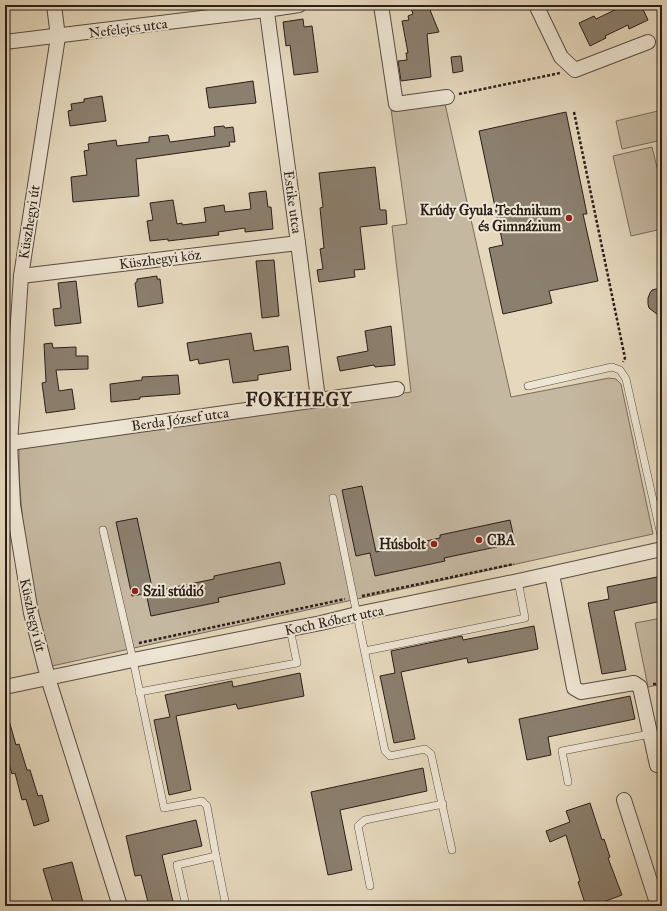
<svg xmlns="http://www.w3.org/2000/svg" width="667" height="911" viewBox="0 0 667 911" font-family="'IM FELL Great Primer',serif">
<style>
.green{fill:#c5b8a1;stroke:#786b5d}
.building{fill:#8b7f6e;stroke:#2a1e19}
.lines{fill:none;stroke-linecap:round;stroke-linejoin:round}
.lane-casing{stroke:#594c42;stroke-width:8}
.street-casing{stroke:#594c42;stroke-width:16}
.path{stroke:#2a1e19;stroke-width:2.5;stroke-dasharray:3 2;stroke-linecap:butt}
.lane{stroke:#eee6d4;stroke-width:7}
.street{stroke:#eee6d4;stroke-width:14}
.poi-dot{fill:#8f2418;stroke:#eee6d4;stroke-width:1.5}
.labels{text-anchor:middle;stroke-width:4;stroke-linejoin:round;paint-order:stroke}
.street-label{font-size:14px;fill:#2a1e19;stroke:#eee6d4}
.poi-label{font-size:14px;font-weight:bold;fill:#2a1e19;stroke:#eee6d4;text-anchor:end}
.district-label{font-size:18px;font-weight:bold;letter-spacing:1px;fill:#2a1e19;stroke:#eee6d4}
</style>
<rect width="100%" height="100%" fill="#e5d8bd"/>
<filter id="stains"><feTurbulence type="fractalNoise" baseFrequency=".005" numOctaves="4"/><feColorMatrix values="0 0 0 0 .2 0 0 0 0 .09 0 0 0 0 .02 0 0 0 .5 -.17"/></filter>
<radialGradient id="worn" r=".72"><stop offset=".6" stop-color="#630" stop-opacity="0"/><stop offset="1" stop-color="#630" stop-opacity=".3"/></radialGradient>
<g class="green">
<path d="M445,104l66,293 98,-19 7,1 5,5 32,150 -601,132c-15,-53 -27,-109 -31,-165 -2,-18 -2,-37 -2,-55l392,-54 -19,-166 15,-2 -16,-115z"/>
<polygon points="662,110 662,140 622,149 616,121"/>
<polygon points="652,147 662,188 662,229 631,236 613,156"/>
<polygon points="662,618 662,702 658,685 648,687 635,623"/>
</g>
<g class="building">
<polygon points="410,5 428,5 439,32 427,34 431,77 401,81 398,61 407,60 406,53 408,53 402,21 409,20 408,16 413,14"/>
<polygon points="625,5 641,5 648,20 629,29 628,25 605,36 606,38 590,46 579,23 594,16 596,19"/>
<polygon points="303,19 304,27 312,26 318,72 294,75 290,45 286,46 283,22"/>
<polygon points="461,56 463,71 453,73 451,57"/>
<polygon points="253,81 256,103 209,108 206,88"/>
<polygon points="102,96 106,121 70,126 68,111 72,110 71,104 84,102 84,99"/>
<polygon points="566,112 587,214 583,214 598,281 549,291 552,303 503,314 489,248 503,245 479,131"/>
<polygon points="224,126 225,128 233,127 235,142 229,142 230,146 136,159 139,196 73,202 71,177 87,175 84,151 89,150 88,144 116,140 117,146 149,142 149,137 168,135 170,142 215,136 214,127"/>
<polygon points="375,167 380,210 386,210 387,224 360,227 365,269 354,270 355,277 319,282 317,270 323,269 320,249 324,248 320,208 323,207 319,173"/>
<polygon points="266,191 268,207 271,207 273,229 245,232 245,228 218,232 219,235 168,241 168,239 150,241 147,221 153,220 150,203 173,200 177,224 182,223 182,225 206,222 204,208 224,205 225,212 251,209 249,193"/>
<polygon points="274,260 279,316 262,318 256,261"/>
<polygon points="157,276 157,279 160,279 163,303 138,307 135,283 137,282 137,279"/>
<polygon points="76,281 81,323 55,326 53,309 61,308 58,283"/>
<polygon points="656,289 662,290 662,318 649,308 648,304 648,298 650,293 652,290"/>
<polygon points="391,326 395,365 375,367 374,365 340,371 337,357 368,351 365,331"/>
<polygon points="251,333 254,351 288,346 291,370 258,375 258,380 233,383 229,359 199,364 198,359 190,361 187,343"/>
<polygon points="52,343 53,348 76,347 76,356 88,356 88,369 56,370 59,391 72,389 75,409 46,413 42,383 46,382 44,344"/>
<polygon points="178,375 180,394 140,397 140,399 111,402 110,384 142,380 142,377"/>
<polygon points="362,486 376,552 440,538 440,535 510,520 515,543 444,558 445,561 375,576 370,553 356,556 342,490"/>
<polygon points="137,518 153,592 132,596 116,522"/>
<polygon points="280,562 285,584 218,598 219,602 151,616 146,593 214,579 214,576"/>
<polygon points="662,576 662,601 614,611 626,670 602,674 588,603 609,599 607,587"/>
<polygon points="534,626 538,649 468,663 467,658 401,672 415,739 394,743 380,676 395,673 391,651 462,636 463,640"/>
<polygon points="300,673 304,696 238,709 236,704 176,716 191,790 169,795 154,720 170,717 165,695 232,681 233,687"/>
<polygon points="630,696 635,719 548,737 551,755 527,760 519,719"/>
<polygon points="5,717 8,717 16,745 19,744 27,770 30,770 38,796 42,795 49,821 34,826 26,799 22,800 15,773 12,774 5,751"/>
<polygon points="423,768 427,791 340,810 352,870 328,875 311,792"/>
<polygon points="590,803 602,840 604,839 610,857 608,858 622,895 592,906 586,906 578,882 580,881 566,835 550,842 546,831 570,822 566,811"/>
<polygon points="196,820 202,846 162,855 174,906 149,906 141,875 135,876 126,836"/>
<polygon points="72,862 84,906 54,906 43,869"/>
</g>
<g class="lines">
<defs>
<g id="lane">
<polyline points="528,386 612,367 620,370 626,379 662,540"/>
<polyline points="333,498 385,751 390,756 425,749 431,754 452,850"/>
<polyline points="103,530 133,660 164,808 202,801 207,806 216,856 177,865 186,906"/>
<polyline points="365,651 525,618 518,581"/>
<polyline points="139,692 297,663 290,629"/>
<polyline points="568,782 562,751 650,734"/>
<polyline points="216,856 226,906"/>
<polyline points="370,886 358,826 365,820 443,804"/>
</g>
<g id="street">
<polyline points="54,5 58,37 21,276 10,443 13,505 31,613 48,678 120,906"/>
<polyline points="266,5 298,243 318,399"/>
<polyline points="381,5 396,104 447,97"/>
<polyline points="536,5 561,57 575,70 648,42"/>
<polyline points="5,42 266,10 299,5"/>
<polyline points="21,276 298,243"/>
<polyline points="10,443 397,389"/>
<polyline points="552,574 574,688 581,692 634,683 640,687 657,765"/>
<polyline points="5,687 133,660 321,623 357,614 518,581 662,549"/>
<polyline points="624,800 658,906"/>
</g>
</defs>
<use href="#lane" class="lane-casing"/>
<use href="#street" class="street-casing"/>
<g class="path">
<polyline points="459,94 560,73"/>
<polyline points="574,112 625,358 623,362"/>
<polyline points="362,596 514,564"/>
<polyline points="139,643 345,599"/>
<polyline points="653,684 657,684 662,686"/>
</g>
<use href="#lane" class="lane"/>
<use href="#street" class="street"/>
</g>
<g class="poi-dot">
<circle cx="569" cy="218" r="4"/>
<circle cx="479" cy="540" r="4"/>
<circle cx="434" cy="544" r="4"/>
<circle cx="135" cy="591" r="4"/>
</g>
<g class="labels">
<g class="street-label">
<text transform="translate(128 28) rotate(-7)" y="5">Nefelejcs utca</text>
<text transform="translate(293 202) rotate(82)" y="5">Estike utca</text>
<text transform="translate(29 222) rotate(-81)" y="5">Küszhegyi út</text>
<text transform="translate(160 259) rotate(-7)" y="5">Küszhegyi köz</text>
<text transform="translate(180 419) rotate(-8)" y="5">Berda József utca</text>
<text transform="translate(33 615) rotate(77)" y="5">Küszhegyi út</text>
<text transform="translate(334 620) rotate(-12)" y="5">Koch Róbert utca</text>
</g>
<g class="poi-label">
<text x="561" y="215">Krúdy Gyula Technikum<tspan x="561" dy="16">és Gimnázium</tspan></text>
<text x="487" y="545" text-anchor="start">CBA</text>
<text x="426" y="549">Húsbolt</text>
<text x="143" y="596" text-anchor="start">Szil stúdió</text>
</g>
<g class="district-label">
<text x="299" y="406">FOKIHEGY</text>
</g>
</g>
<rect width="667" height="911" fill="none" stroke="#e5d8bd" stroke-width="20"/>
<rect x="6" y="6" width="655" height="899" fill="none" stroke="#2a1e19" stroke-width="2"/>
<rect x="10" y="10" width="647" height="891" fill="none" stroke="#2a1e19"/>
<rect width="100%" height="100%" filter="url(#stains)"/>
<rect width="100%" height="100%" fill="url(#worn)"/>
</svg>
